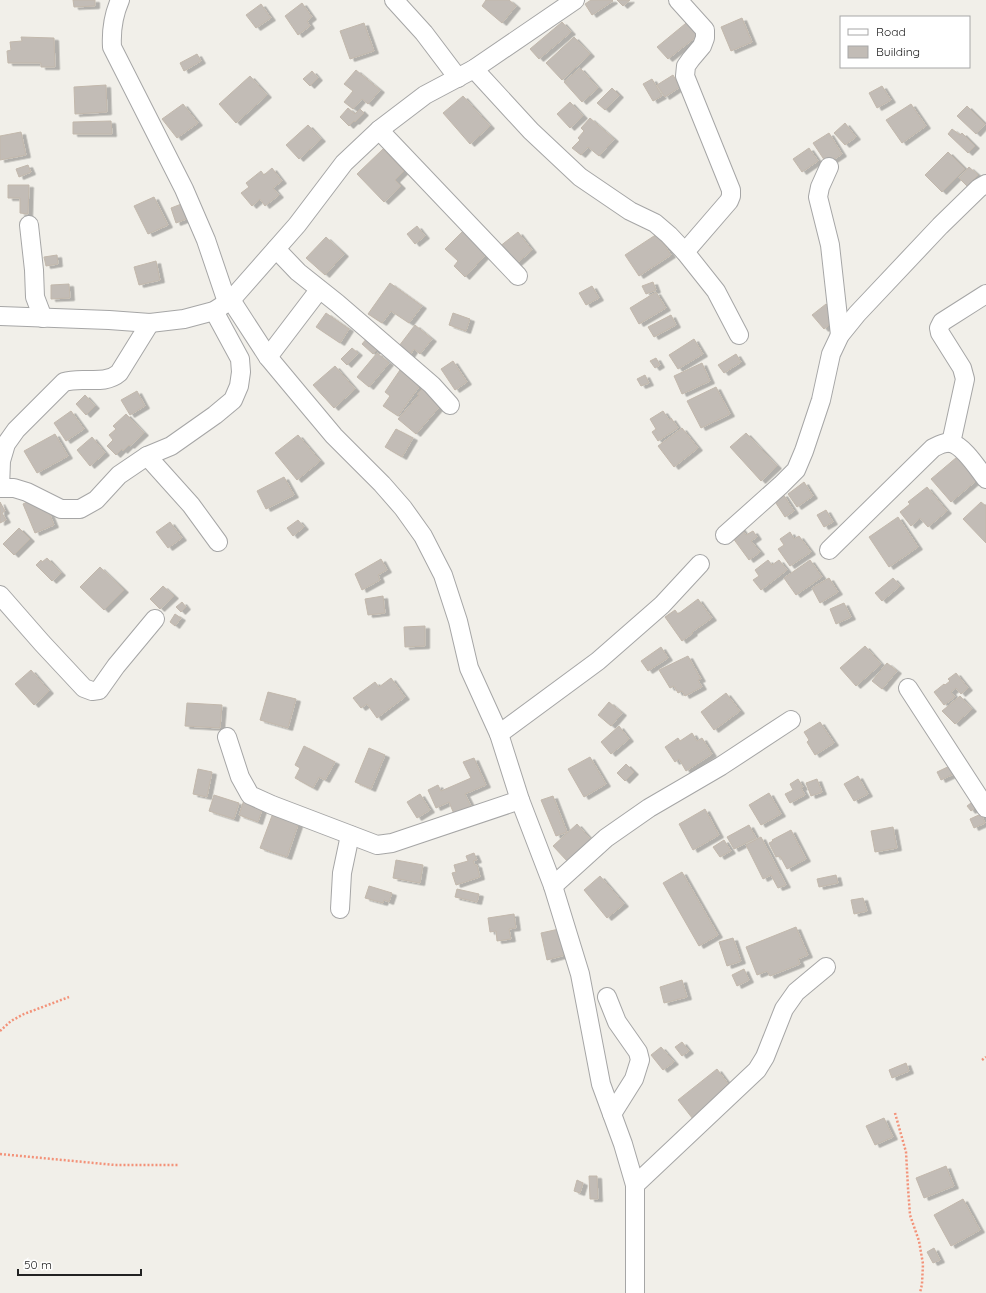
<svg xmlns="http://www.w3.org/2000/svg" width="986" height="1293" viewBox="0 0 986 1293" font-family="Quicksand,sans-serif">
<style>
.building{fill:#c2bcb6;stroke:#c2b8ac;filter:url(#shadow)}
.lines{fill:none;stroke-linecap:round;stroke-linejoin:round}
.minor-casing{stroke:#a6a6a6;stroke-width:20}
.path{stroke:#f39279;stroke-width:2.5;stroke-dasharray:2 2;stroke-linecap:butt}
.minor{stroke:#fff;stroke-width:18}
</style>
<defs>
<filter id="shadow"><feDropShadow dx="4.5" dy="2.5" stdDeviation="0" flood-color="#0004"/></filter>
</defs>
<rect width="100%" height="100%" fill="#f1efe9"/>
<g class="building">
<polygon points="73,0 95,0 95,6 74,7"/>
<polygon points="486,0 509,0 516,6 502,23 482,6"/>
<polygon points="591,0 612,0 613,1 592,15 585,4"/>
<polygon points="617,0 630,0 623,6"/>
<polygon points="302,3 312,17 307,21 310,26 298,35 285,16"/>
<polygon points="261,4 271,18 256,28 246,15"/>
<polygon points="742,18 752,42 731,51 721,27"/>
<polygon points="691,19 702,32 668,59 657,47"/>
<polygon points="562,22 571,32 539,59 530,49"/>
<polygon points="364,23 374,51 350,59 340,31"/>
<polygon points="21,37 54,38 55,67 41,67 41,63 8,63 7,51 11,50 10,42 22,41"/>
<polygon points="574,37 590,54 562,80 546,63"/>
<polygon points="197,54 201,61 184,71 180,63"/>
<polygon points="580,68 598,88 582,102 564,82"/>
<polygon points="356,70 380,90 368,104 362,99 353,109 344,102 353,91 344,84"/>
<polygon points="312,71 318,78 310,86 303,79"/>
<polygon points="673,75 680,87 665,97 657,85"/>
<polygon points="250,76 267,95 236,123 219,104"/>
<polygon points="652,79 662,96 653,101 643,84"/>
<polygon points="106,85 107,112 75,114 74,87"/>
<polygon points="882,86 891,100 877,108 869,93"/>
<polygon points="612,88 619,95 605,110 597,103"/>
<polygon points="463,96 490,126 470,144 443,113"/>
<polygon points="570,102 583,116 570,128 557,114"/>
<polygon points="183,104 198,123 177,138 162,119"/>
<polygon points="911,104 926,126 902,143 886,120"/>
<polygon points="967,106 985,124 976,134 957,116"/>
<polygon points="348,108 355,114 360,109 364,113 355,122 354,121 349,126 340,117"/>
<polygon points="590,118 614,139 599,156 588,147 581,155 572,148 580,140 578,138 584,131 581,128"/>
<polygon points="111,121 112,134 73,134 73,122"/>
<polygon points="845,123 856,137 845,145 834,133"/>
<polygon points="308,125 321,139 299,159 286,145"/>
<polygon points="952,129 960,135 962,133 975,146 968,153 948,134"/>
<polygon points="21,132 26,155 0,160 0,136"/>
<polygon points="829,133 842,154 827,164 813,143"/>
<polygon points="809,148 818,161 802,172 793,159"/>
<polygon points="383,149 404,171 395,180 401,186 384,202 357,174"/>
<polygon points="948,152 965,169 942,192 925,175"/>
<polygon points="28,165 31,172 19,177 16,169"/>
<polygon points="969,167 978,175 967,186 959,178"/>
<polygon points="272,168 282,181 273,188 279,195 265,206 260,199 252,206 241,193 249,187 246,183 261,171 264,175"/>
<polygon points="8,185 29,185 28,214 20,213 20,198 8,198"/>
<polygon points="154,197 168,225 148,234 134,206"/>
<polygon points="184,203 189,218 176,223 171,208"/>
<polygon points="417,226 425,236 415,244 407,234"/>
<polygon points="464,230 488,252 465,277 454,266 458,261 445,249"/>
<polygon points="518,232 532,250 516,264 499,247"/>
<polygon points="657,234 671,255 639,276 625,255"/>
<polygon points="326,237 344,254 325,275 306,258"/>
<polygon points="57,255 58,264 46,266 44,257"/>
<polygon points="156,261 160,280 139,285 134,267"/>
<polygon points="653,282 656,290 646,294 642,286"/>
<polygon points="390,283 422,306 409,323 391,311 382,323 368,314"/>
<polygon points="69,284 70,298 51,299 51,285"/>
<polygon points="592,286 599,298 586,305 579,293"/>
<polygon points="656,292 666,308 639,324 630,308"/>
<polygon points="826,304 838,318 824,329 812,315"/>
<polygon points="326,313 349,329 340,343 316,327"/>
<polygon points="453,313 470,319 466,331 449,325"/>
<polygon points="671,315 676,325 654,337 648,327"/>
<polygon points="415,325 432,339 420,354 414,349 410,355 399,346"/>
<polygon points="368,337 380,347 373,354 362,344"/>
<polygon points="694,339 703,354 678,369 669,355"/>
<polygon points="352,348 358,353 347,365 341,359"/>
<polygon points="377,353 389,363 369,387 357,377"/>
<polygon points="736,354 741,362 724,373 718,365"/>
<polygon points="656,358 660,365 655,368 650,361"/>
<polygon points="453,361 467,382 455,390 441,369"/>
<polygon points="702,363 710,381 682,394 674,376"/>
<polygon points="335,366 355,389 334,408 313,385"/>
<polygon points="400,370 421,384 398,416 383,406 390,396 385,392"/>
<polygon points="645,375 649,383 641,386 637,379"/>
<polygon points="424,387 434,396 431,399 440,406 416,434 398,419 419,395 417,394"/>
<polygon points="716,387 730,414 701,428 687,401"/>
<polygon points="137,391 145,406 130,415 121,400"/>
<polygon points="85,395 95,406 86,415 76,404"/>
<polygon points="71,411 84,429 66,441 54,423"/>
<polygon points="663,411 669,420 671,418 678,428 658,441 652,432 656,429 650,419"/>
<polygon points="126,414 144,433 130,446 129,445 123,451 122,449 116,455 107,446 113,440 109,435 116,429 113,426"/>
<polygon points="682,428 698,448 674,467 658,446"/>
<polygon points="396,429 413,438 402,457 385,447"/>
<polygon points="746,433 777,466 761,481 730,447"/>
<polygon points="55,434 68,456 37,473 24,451"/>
<polygon points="298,435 320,461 297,480 275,453"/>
<polygon points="92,437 105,453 90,466 77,450"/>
<polygon points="957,457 977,480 951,502 931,479"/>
<polygon points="284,477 294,495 266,509 257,491"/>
<polygon points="804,482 813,496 797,507 788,494"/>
<polygon points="927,487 947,511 928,527 920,518 911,526 900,512 910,504 908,502"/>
<polygon points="783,494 794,511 785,517 774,500"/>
<polygon points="36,498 46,505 54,525 35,533 23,504"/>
<polygon points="0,502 5,511 2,513 6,520 0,523"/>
<polygon points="981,502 986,506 986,543 963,519"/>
<polygon points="826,510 833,522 824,527 817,515"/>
<polygon points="898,517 918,547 889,567 869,537"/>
<polygon points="298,520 304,527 293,536 287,528"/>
<polygon points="170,522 182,538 168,548 156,532"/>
<polygon points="740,527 746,535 753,531 757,537 751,541 760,552 749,560 730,534"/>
<polygon points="19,528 30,539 14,555 3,544"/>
<polygon points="790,532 794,539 799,536 811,552 790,566 778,549 784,545 780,539"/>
<polygon points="47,558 61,573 52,581 36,565 41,560 42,562"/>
<polygon points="381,559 387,570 378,575 380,580 362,590 355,574"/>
<polygon points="768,560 772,565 779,560 787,570 761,590 753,580 759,576 755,570"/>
<polygon points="810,560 822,577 796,595 784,578"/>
<polygon points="100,567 124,590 104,610 80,587"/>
<polygon points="829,578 838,592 820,603 812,588"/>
<polygon points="893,578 900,586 882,601 875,593"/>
<polygon points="163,586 174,596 160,609 150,599"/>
<polygon points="383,596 385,613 368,615 365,599"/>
<polygon points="698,599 712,618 692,632 693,633 682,641 665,617 675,610 678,614"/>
<polygon points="182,602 186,607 181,612 176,607"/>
<polygon points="844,603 851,617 836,624 830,609"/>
<polygon points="175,614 181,618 175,626 170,622"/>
<polygon points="425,626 425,646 405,647 404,627"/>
<polygon points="865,646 881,664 856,686 840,668"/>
<polygon points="661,647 668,658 648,671 641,661"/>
<polygon points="688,656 701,679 698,680 702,687 685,696 682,691 678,693 674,686 670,688 659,670"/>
<polygon points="887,663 897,671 882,689 872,681"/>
<polygon points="31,670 49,691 34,705 15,684"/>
<polygon points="956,673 968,688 961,694 956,688 951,692 955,697 944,705 934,692 944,684 945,685 950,681 948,679"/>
<polygon points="391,678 405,697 377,718 367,704 361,708 353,698 375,682 379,687"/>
<polygon points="268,692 296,699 288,728 260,720"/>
<polygon points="726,693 740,711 714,730 701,712"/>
<polygon points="960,696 972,709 955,724 942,711"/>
<polygon points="609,702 622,713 611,726 598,715"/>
<polygon points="187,703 222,705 220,728 185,726"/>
<polygon points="820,722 834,743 815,755 807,742 809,740 804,732"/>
<polygon points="619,726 629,739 611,754 601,742"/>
<polygon points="692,733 697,741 702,738 712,754 686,771 679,759 675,762 665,747 678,738 680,741"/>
<polygon points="304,746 335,762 325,780 319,777 313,788 295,778 300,768 295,765"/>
<polygon points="369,748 385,755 371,789 355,782"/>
<polygon points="590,757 606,784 584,797 568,769"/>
<polygon points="474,758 486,785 465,794 471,806 454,814 449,802 436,808 428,790 438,785 441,791 471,778 463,762"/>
<polygon points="626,764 634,772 625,781 617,773"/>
<polygon points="954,764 958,772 941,780 937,772"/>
<polygon points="198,769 212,772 207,797 193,794"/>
<polygon points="858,776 868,794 854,801 844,784"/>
<polygon points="798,779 803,787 801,788 805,795 790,803 785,794 793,790 790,784"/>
<polygon points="817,779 822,792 811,796 806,783"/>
<polygon points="769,793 781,814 761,825 749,805"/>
<polygon points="420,794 430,810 417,818 407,802"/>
<polygon points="214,795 239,803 234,819 209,811"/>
<polygon points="553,796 567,832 556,836 541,800"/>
<polygon points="245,797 264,804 258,822 239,815"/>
<polygon points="975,800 979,805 971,811 967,806"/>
<polygon points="705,809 719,835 693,850 679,824"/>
<polygon points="273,813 299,822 287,857 260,848"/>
<polygon points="981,814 985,823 974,828 970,819"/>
<polygon points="577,824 591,840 568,862 553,846"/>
<polygon points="749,825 756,838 734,849 727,837"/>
<polygon points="893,827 897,848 875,852 871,831"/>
<polygon points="791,830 806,859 787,869 780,856 776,857 769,843 773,841 772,840"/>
<polygon points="761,837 786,885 778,888 771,875 763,879 746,845"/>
<polygon points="724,840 731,851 720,857 713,847"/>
<polygon points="474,853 477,860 473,861 475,865 477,865 480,877 456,885 452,873 456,872 454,865 468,861 466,856"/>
<polygon points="396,860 423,865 420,883 393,878"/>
<polygon points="682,872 718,935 699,946 663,883"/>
<polygon points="836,875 838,883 819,887 817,879"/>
<polygon points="600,876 624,904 607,918 584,890"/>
<polygon points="369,886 392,893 389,902 384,900 383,903 365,898"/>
<polygon points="457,889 479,894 477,902 455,897"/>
<polygon points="863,898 867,911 854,914 851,900"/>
<polygon points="514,914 516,928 509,929 511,939 497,941 496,931 490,932 488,918"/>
<polygon points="796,927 808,955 798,959 800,964 770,976 767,971 757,975 746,947"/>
<polygon points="559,929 565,955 547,960 541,933"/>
<polygon points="733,938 741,961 727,966 719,942"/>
<polygon points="744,969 749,980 737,986 732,975"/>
<polygon points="682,980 687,997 664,1003 660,987"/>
<polygon points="682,1042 689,1051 682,1056 675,1047"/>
<polygon points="661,1047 674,1062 663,1070 651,1055"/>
<polygon points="906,1063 909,1071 892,1078 889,1070"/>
<polygon points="717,1069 732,1089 693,1119 678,1100"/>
<polygon points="884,1118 893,1137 875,1145 866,1126"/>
<polygon points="946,1166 954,1186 924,1198 916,1178"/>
<polygon points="589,1176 597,1176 598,1199 590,1199"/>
<polygon points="577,1180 583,1183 580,1193 574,1191"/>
<polygon points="963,1199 980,1230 951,1246 934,1215"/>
<polygon points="934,1248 940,1260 933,1263 927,1252"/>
</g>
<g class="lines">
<defs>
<g id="minor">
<path d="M120,0c-7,16 -9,30 -8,47l72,142 22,51 21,62"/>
<polyline points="394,0 424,33 458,78"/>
<polyline points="678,0 705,30 705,38 702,46 691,59 686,66 685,76 731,190 731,196 729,201 685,252"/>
<polyline points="474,69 531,131 580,177 630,211 655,223 669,235 685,252 716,291 739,335"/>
<polyline points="379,130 518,276"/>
<polyline points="829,167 820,187 818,197 830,245 840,335"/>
<polyline points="29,225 34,270 35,297 43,318"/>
<polyline points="276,249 298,272 337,303 432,385 450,405"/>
<polyline points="231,300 268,357 298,393 334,436 382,484 403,508 423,536 443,575 458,621 469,668 499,734 520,800 553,886 580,974 601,1084 623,1144 635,1185 635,1293"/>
<polyline points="0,316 109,320 150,323 184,319 214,311 231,300 297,225 344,163 379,130 425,95 474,69 575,0"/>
<polyline points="268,357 319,290"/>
<polyline points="951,443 965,379 962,368 940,333 939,328 942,322 986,294"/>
<polyline points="147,456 191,505 218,542"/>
<polyline points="0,488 14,488 27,492 61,509 80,509 96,500 119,475 147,456 171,446 215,415 233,400 239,386 241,372 240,359 214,311"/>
<path d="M0,488l1,-27 5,-17 10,-14 48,-48c18,-6 40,4 55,-9l31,-50"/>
<polyline points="725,535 781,485 796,470 804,451 821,400 831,354 840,335 857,314 940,226 979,188 986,184"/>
<path d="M829,550l104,-102c6,-3 11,-6 18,-5 13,3 27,26 35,36"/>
<polyline points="0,595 42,643 84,688 92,691 99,690 116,666 155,619"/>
<polyline points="908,688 986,808"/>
<polyline points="499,734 598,661 662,605 700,564"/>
<polyline points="227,737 240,777 250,795 272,805 377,845 392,843 520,800"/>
<polyline points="553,886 606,838 649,808 721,766 791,720"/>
<polyline points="340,909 342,873 350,835"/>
<polyline points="607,997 617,1022 638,1052 640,1060 634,1079 612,1114"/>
<polyline points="635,1185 757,1070 765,1057 784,1009 796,992 826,967"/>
</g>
</defs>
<use href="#minor" class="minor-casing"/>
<g class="path">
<polyline points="0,1031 11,1021 24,1014 69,997"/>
<polyline points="982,1060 986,1057"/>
<polyline points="895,1113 906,1152 908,1188 910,1215 919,1241 923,1264 922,1284 920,1293"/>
<polyline points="0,1154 115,1165 178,1165"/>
</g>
<use href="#minor" class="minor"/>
</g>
<rect x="840" y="16" width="130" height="52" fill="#ffffff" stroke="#a7a7a7"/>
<rect x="848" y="29" width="20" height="6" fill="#ffffff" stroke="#a7a7a7"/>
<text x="876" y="36" font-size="12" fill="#222222">Road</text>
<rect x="848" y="46" width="20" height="12" fill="#c2bcb6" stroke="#a7a7a7"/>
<text x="876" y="56" font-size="12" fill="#222222">Building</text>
<path d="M18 1269v6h123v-6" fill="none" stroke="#222222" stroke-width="2"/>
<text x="24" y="1269" font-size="12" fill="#222222" stroke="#ffffff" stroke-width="3" paint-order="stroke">50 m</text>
</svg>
